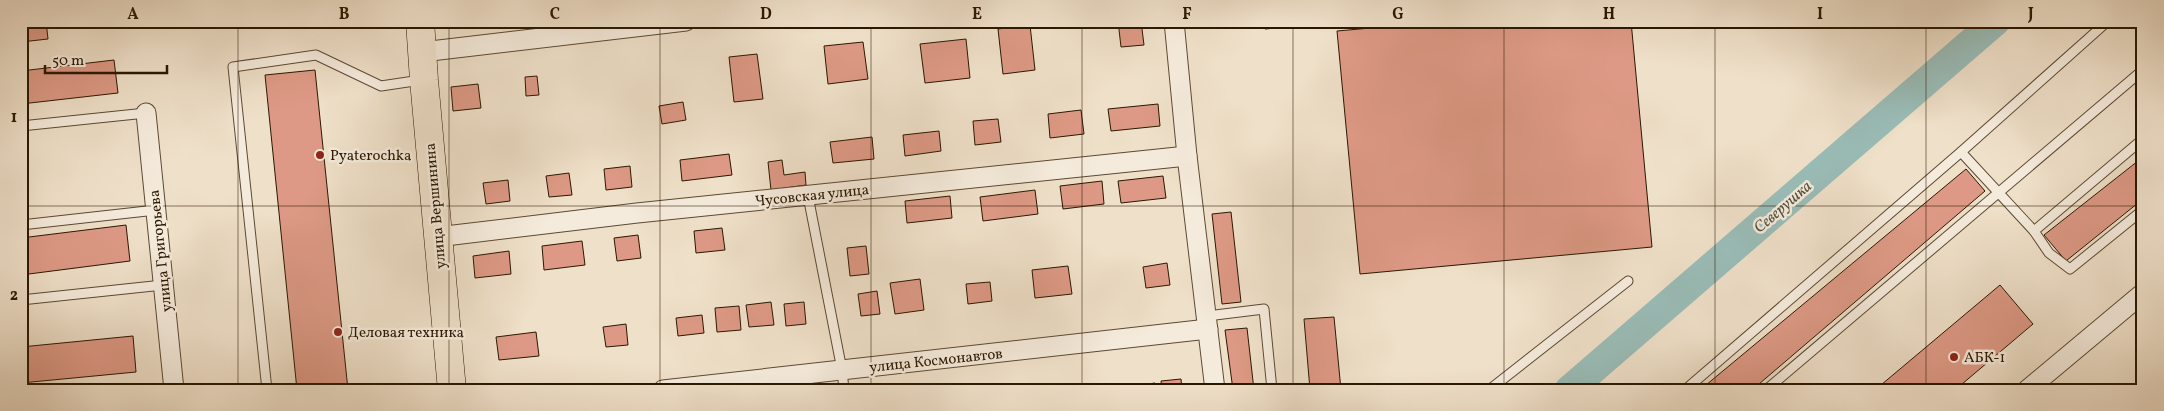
<svg xmlns="http://www.w3.org/2000/svg" width="2164" height="411" viewBox="0 0 2164 411" font-family="Vollkorn,serif">
<style>
.lines{fill:none;stroke-linecap:round;stroke-linejoin:round}
.river{stroke:#9abdb8;stroke-width:29}
.building{fill:#dd9985;stroke:#2b1700}
.lane-casing{stroke:#5c4932;stroke-width:11}
.street-casing{stroke:#5c4932;stroke-width:21}
.primary-casing{stroke:#2b1700;stroke-width:29}
.lane{stroke:#f5ebdc;stroke-width:9}
.street{stroke:#f5ebdc;stroke-width:19}
.primary{stroke:#efe0c9;stroke-width:28}
.grid{fill:none;stroke:#2b1700;stroke-width:1;stroke-opacity:0.55}
.poi-dot{fill:#8f2418;stroke:#f5ebdc;stroke-width:2}
.labels{text-anchor:middle;stroke-width:5;stroke-linejoin:round;paint-order:stroke}
.poi-label{font-size:15px;fill:#2b1700;stroke:#f5ebdc;text-anchor:start}
.street-label{font-size:15px;fill:#2b1700;stroke:#f5ebdc}
.water-label{font-size:16px;font-style:italic;fill:#525140;stroke:#f5ebdc}
.neatline{fill:none;stroke:#2b1700;stroke-width:2}
.grid-label{font-size:16px;text-anchor:middle;font-weight:bold;fill:#2b1700}
</style>
<rect width="100%" height="100%" fill="#efe0c9"/>
<filter id="stains"><feTurbulence type="fractalNoise" baseFrequency=".004" numOctaves="4"/><feColorMatrix values="0 0 0 0 .2 0 0 0 0 .09 0 0 0 0 .02 0 0 0 .5 -.17"/></filter>
<radialGradient id="worn" r=".72"><stop offset=".6" stop-color="#630" stop-opacity="0"/><stop offset="1" stop-color="#630" stop-opacity=".3"/></radialGradient>
<g class="lines">
<polyline class="river" points="1569,390 1996,21"/>
</g>
<g class="building">
<polygon points="21,21 46,21 48,39 21,42"/>
<polygon points="269,21 305,21 270,25"/>
<polygon points="1118,21 1141,21 1144,45 1121,47"/>
<polygon points="1265,21 1298,21 1299,26 1265,29"/>
<polygon points="1449,21 1631,21 1652,247 1360,274 1337,31"/>
<polygon points="1030,25 1035,70 1003,74 998,29"/>
<polygon points="966,39 970,78 925,83 920,44"/>
<polygon points="863,42 868,79 828,84 824,46"/>
<polygon points="757,54 763,99 734,102 729,57"/>
<polygon points="114,60 118,93 21,104 21,71"/>
<polygon points="315,70 348,390 297,390 265,75"/>
<polygon points="537,76 539,95 526,96 525,77"/>
<polygon points="478,84 481,108 453,111 451,87"/>
<polygon points="683,102 686,120 662,124 659,106"/>
<polygon points="1158,104 1160,126 1111,131 1108,109"/>
<polygon points="1081,110 1084,134 1050,138 1048,114"/>
<polygon points="998,119 1001,142 975,145 973,121"/>
<polygon points="939,131 941,151 905,156 903,135"/>
<polygon points="872,137 874,159 833,163 830,142"/>
<polygon points="729,154 732,175 682,181 680,160"/>
<polygon points="2143,157 2143,199 2066,261 2044,235"/>
<polygon points="782,160 784,175 805,172 806,185 771,190 768,162"/>
<polygon points="630,166 632,187 606,190 604,169"/>
<polygon points="1966,169 1985,191 1752,390 1700,390"/>
<polygon points="569,173 572,195 549,197 546,176"/>
<polygon points="1163,176 1166,198 1121,203 1118,181"/>
<polygon points="508,180 510,201 486,204 483,183"/>
<polygon points="1102,181 1104,204 1063,209 1060,186"/>
<polygon points="1035,190 1038,214 983,221 980,197"/>
<polygon points="950,196 952,218 907,223 905,201"/>
<polygon points="1231,212 1241,302 1222,304 1212,214"/>
<polygon points="126,225 130,261 21,275 21,238"/>
<polygon points="722,228 725,250 696,253 694,231"/>
<polygon points="638,235 641,258 617,261 614,238"/>
<polygon points="582,241 585,265 544,270 542,246"/>
<polygon points="866,246 869,274 850,276 847,248"/>
<polygon points="509,251 511,274 475,278 473,256"/>
<polygon points="1167,263 1170,285 1146,288 1143,267"/>
<polygon points="1068,266 1072,294 1035,298 1032,270"/>
<polygon points="920,279 924,310 895,314 890,283"/>
<polygon points="990,282 992,301 968,304 966,284"/>
<polygon points="2000,285 2033,324 1955,390 1875,390"/>
<polygon points="877,291 880,314 861,316 858,294"/>
<polygon points="771,302 774,325 749,327 746,305"/>
<polygon points="804,302 806,324 786,326 784,304"/>
<polygon points="739,306 741,330 717,332 715,308"/>
<polygon points="702,315 704,333 678,336 676,318"/>
<polygon points="1334,317 1341,390 1310,390 1304,319"/>
<polygon points="626,324 628,345 606,347 603,327"/>
<polygon points="1247,328 1254,390 1233,390 1225,330"/>
<polygon points="536,332 539,356 499,360 496,337"/>
<polygon points="133,336 136,372 21,383 21,347"/>
<polygon points="1181,379 1182,390 1162,390 1161,381"/>
<polygon points="1155,383 1156,390 1111,390 1111,389"/>
</g>
<g class="lines">
<defs>
<g id="lane">
<polyline points="21,126 146,113"/>
<polyline points="1961,152 2034,231 2049,253 2070,269 2143,210"/>
<polyline points="808,196 842,370 844,390"/>
<polyline points="21,225 156,210"/>
<polyline points="2034,231 2143,139"/>
<polyline points="21,300 163,285"/>
<polyline points="1207,316 1264,309 1272,390"/>
<polyline points="267,390 233,67 316,55 381,86 421,80"/>
<polyline points="1489,390 1628,281"/>
<polyline points="1685,390 1961,152 2108,21"/>
<polyline points="1766,390 2143,70"/>
</g>
<g id="street">
<polyline points="1174,21 1187,156 1215,390"/>
<polyline points="422,52 686,21"/>
<polyline points="146,113 174,390"/>
<polyline points="437,237 637,213 1187,156"/>
<polyline points="663,390 1208,329"/>
<polyline points="2027,390 2143,293"/>
</g>
<polyline id="primary" points="420,21 424,80 452,390"/>
</defs>
<use href="#lane" class="lane-casing"/>
<use href="#street" class="street-casing"/>
<use href="#primary" class="primary-casing"/>
<use href="#lane" class="lane"/>
<use href="#street" class="street"/>
<use href="#primary" class="primary"/>
</g>
<path class="grid" d="M238,21v369M449,21v369M660,21v369M871,21v369M1082,21v369M1293,21v369M1504,21v369M1715,21v369M1926,21v369M21,206h2122"/>
<g class="poi-dot">
<circle cx="320" cy="155" r="5"/>
<circle cx="338" cy="332" r="5"/>
<circle cx="1954" cy="357" r="5"/>
</g>
<g class="labels">
<g class="poi-label">
<text x="330" y="160">Pyaterochka</text>
<text x="348" y="337">Деловая техника</text>
<text x="1964" y="362">АБК-1</text>
</g>
<g class="street-label">
<text transform="translate(812 195) rotate(-6)" y="5">Чусовская улица</text>
<text transform="translate(435 206) rotate(-95)" y="5">улица Вершинина</text>
<text transform="translate(160 251) rotate(-96)" y="5">улица Григорьева</text>
<text transform="translate(936 360) rotate(-6)" y="5">улица Космонавтов</text>
</g>
<g class="water-label">
<text transform="translate(1782 206) rotate(-41)" y="6">Северушка</text>
</g>
</g>
<rect width="2164" height="411" fill="none" stroke="#efe0c9" stroke-width="55"/>
<path d="M45 65v8h122v-8" fill="none" stroke="#2b1700" stroke-width="2.5"/>
<text x="52" y="65" font-size="15" fill="#2b1700" stroke="#f5ebdc" stroke-width="4" paint-order="stroke">50 m</text>
<rect x="28" y="28" width="2108" height="356" class="neatline"/>
<g class="grid-label">
<text x="133" y="19">A</text>
<text x="344" y="19">B</text>
<text x="555" y="19">C</text>
<text x="766" y="19">D</text>
<text x="977" y="19">E</text>
<text x="1187" y="19">F</text>
<text x="1398" y="19">G</text>
<text x="1609" y="19">H</text>
<text x="1820" y="19">I</text>
<text x="2031" y="19">J</text>
<text x="14" y="122">1</text>
<text x="14" y="300">2</text>
</g>
<rect width="100%" height="100%" filter="url(#stains)"/>
<rect width="100%" height="100%" fill="url(#worn)"/>
</svg>
